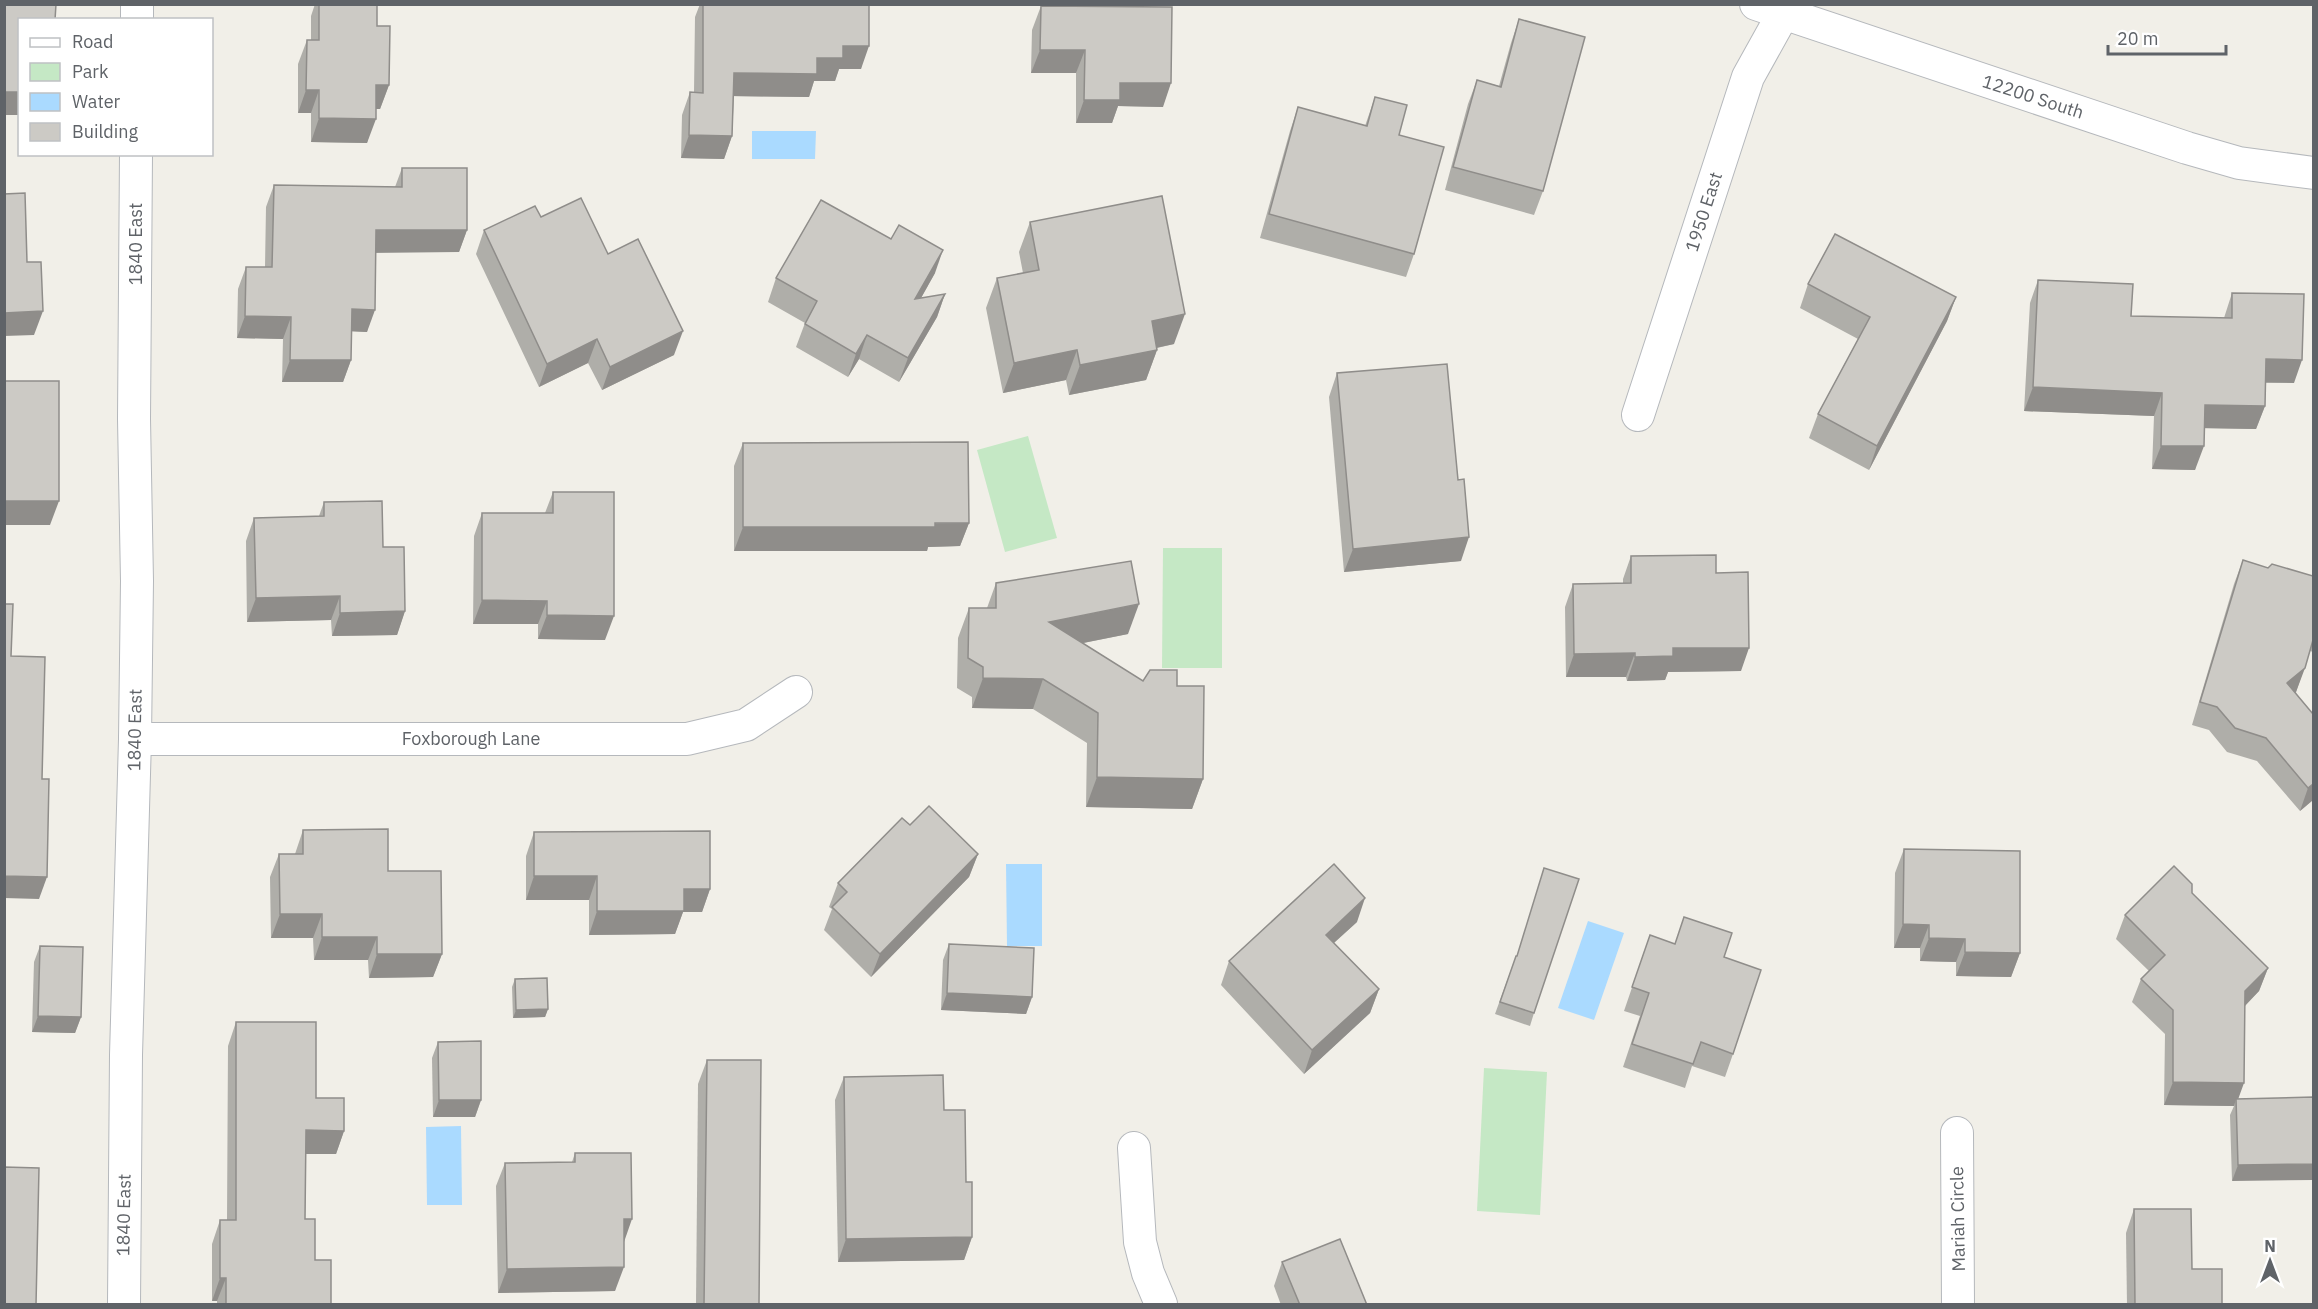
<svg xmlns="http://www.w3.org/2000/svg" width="2318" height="1309" viewBox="0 0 2318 1309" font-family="'IBM Plex Sans',sans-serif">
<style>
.green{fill:#c5e8c5}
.water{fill:#aadaff}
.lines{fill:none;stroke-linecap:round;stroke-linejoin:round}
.street-casing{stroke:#b5b8bc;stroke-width:34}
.street{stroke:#fff;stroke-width:32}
.wall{fill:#afaea9}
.shaded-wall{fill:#8f8d8a}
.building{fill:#cccac5;stroke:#8f8d8a;stroke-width:1.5}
.labels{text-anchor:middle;stroke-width:6;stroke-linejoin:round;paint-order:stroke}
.street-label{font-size:18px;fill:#5f6368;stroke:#fff}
</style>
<rect width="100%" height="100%" fill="#f1efe8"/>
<g class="green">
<polygon points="1028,436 1057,538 1005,552 977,450"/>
<polygon points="1163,548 1222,548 1222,668 1162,668"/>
<polygon points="1484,1068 1547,1072 1540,1215 1477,1211"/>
</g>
<g class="water">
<polygon points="752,131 816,131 815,159 752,159"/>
<polygon points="1006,864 1042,864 1042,946 1007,946"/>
<polygon points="1588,921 1624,933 1594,1020 1558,1008"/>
<polygon points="461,1126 462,1205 427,1205 426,1127"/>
</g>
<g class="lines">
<defs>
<g id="street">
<polyline points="1756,4 2187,148 2239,163 2314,173"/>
<polyline points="137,20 137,4"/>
<polyline points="1638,415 1748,77 1783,14 1786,4"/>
<polyline points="135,739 687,739 746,725 796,692"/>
<polyline points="1957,1133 1958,1304"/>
<polyline points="1134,1148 1140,1242 1148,1273 1161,1304"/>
<polyline points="124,1304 126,1055 135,739 137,581 134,419 136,154"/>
</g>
</defs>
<use href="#street" class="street-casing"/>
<use href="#street" class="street"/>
</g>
<g class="wall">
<polygon points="315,4 377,4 377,26 389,85 380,109 376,109 367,143 311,142 311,113 298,113 298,64 307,40 311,40 311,16"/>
<polygon points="700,4 869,4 861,69 839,69 835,81 814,81 809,97 734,96 732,136 724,159 681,158 682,115 690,92 694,92 695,17"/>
<polygon points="1041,6 1163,107 1118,106 1112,123 1076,123 1076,73 1031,73 1032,30"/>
<polygon points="1519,19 1543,191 1534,215 1445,190 1468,104 1477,80 1499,86 1511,43"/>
<polygon points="1375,97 1399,135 1414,254 1406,277 1260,238 1290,131 1298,107 1365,126"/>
<polygon points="402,168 467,230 459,252 376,252 367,332 351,331 351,360 343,382 282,382 283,339 237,338 238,289 246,267 265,267 266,207 274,185 395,187"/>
<polygon points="541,217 608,254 674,355 602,390 588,363 539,387 476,254 484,230"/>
<polygon points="1030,222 1174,344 1157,348 1157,350 1146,380 1069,395 1066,380 1003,393 986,308 997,278 1023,273 1019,252"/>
<polygon points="935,273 921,298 945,294 937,317 899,382 859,359 848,377 796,347 805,323 768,302 776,278"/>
<polygon points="2038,280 2131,316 2224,318 2232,293 2294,383 2265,383 2265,406 2256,429 2204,428 2195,470 2152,469 2154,416 2024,411 2030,303"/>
<polygon points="1808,284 1956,297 1947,321 1869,470 1809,438 1818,414 1858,339 1800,308"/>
<polygon points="1337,373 1461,561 1344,572 1329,397"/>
<polygon points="743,443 969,523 960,546 928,547 927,551 734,551 734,466"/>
<polygon points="553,492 605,640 538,639 538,624 473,624 474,536 482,513 545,513"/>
<polygon points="324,502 383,547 405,611 397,635 332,636 331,620 247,622 246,541 254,518 319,516"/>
<polygon points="1631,556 1716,573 1741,671 1668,672 1665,680 1627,681 1626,677 1566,677 1565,607 1573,584 1623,583 1623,579"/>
<polygon points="2243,560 2268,568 2313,576 2313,652 2310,651 2296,692 2313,800 2300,811 2257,761 2227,752 2209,730 2192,725 2234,584"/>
<polygon points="996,583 1128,634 1083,643 1143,681 1177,686 1203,779 1192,809 1086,807 1087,743 1033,709 972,708 972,697 957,688 958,638 969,608 987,608"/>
<polygon points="910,825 978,854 969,877 871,977 824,930 832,909 829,907 838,883"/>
<polygon points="303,830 388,871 442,954 433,977 369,978 368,960 314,960 313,938 271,938 270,877 279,854 295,854"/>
<polygon points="534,832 710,889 702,912 683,912 675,934 589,935 589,900 526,900 526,856"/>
<polygon points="1904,849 2020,953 2011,977 1956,976 1956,962 1920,961 1920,948 1894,948 1895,873"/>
<polygon points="1544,868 1534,1013 1530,1026 1495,1014 1516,956 1517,956"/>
<polygon points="2192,893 2268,968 2259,991 2245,1006 2238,1099 2313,1097 2232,1181 2230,1115 2234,1106 2164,1105 2165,1034 2132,1002 2141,979 2149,971 2116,939 2125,915"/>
<polygon points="1684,917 1724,957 1733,1054 1725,1077 1692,1066 1685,1088 1623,1067 1640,1016 1624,1011 1650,935 1675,944"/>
<polygon points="1357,922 1334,943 1379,989 1370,1013 1304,1074 1221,985 1229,961"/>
<polygon points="949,944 1032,997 1026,1014 941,1010 943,960"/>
<polygon points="40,946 81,1017 75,1033 32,1032 34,962"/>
<polygon points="515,979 548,1009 545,1017 513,1018 512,987"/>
<polygon points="236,1022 316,1098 344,1131 336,1154 306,1154 305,1219 315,1260 331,1305 217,1305 217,1301 212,1301 212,1244 220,1220 227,1220 228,1046"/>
<polygon points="438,1042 481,1100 475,1117 433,1117 432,1058"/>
<polygon points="707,1060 759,1305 696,1305 698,1084"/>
<polygon points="844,1077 944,1110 966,1182 972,1237 964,1260 838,1262 835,1100"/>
<polygon points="575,1153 624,1242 615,1291 498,1293 496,1186 505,1163 572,1162"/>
<polygon points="2134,1209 2192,1269 2222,1305 2127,1305 2126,1233"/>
<polygon points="1282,1262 1367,1305 1281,1305 1274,1286"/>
</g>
<g class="shaded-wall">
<polygon points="843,46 869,46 861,69 839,69 835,81 814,81 809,97 726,96 734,73 817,58"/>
<polygon points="1040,50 1085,50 1076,73 1031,73"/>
<polygon points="1120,83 1171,83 1163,107 1118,106 1112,123 1076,123 1084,100"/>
<polygon points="376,85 389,85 380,109 368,109"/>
<polygon points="306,90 319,90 311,113 298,113"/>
<rect x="4" y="92" width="16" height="23"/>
<polygon points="319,118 376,119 367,143 311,142"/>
<polygon points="689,135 732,136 724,159 681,158"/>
<polygon points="376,230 467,230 459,252 368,253"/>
<polygon points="943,250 935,273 907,323 915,299"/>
<polygon points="945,294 937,317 899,382 908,358"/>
<polygon points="1956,297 1947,321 1869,470 1877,446"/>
<polygon points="352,309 375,310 367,332 344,331"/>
<polygon points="43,311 34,335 4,336 4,313"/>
<polygon points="1185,314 1174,344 1141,351 1152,321"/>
<polygon points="245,316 291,317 283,339 237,338"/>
<polygon points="683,331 674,355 602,390 610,367"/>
<polygon points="867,335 859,359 848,377 856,354"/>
<polygon points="597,339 588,363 539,387 547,364"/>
<polygon points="1077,350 1066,380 1003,393 1014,363"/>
<polygon points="1157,350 1146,380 1069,395 1080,365"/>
<polygon points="2266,359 2302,360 2294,383 2257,382"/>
<polygon points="290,360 351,360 343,382 282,382"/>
<polygon points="2033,387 2162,393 2154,416 2024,411"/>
<polygon points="2205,405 2265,406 2256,429 2196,428"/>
<polygon points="2161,446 2204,446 2195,470 2152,469"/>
<polygon points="4,501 59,501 50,525 4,525"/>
<polygon points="969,523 960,546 928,547 927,551 734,551 743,527"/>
<polygon points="1469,537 1461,561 1344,572 1353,549"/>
<polygon points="340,596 331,620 247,622 256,598"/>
<polygon points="482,600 547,601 538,624 473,624"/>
<polygon points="1139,604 1128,634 1038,652 1049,622"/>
<polygon points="405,611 397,635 332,636 340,613"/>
<polygon points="547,615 614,616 605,640 538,639"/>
<polygon points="1673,648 1749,648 1741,671 1668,672 1665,680 1627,681 1635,657"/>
<polygon points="1635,653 1626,677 1566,677 1574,654"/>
<polygon points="2305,668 2296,692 2279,706 2287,683"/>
<polygon points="983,678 1043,679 1033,709 972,708"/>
<polygon points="1097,777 1203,779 1192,809 1086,807"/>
<polygon points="2313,784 2313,800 2300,811 2308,788"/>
<polygon points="978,854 969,877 871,977 880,954"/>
<polygon points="4,876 47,877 39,899 4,898"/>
<polygon points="534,876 597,876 589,900 526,900"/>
<polygon points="684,889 710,889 702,912 683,912 675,934 589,935 597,911"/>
<polygon points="1365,898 1357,922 1317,958 1326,935"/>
<polygon points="280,914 322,914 313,938 271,938"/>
<polygon points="1903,924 1929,925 1920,948 1894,948"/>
<polygon points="322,937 377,937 368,960 314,960"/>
<polygon points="1929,938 1965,939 1956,962 1920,961"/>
<polygon points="1965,952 2020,953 2011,977 1956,976"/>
<polygon points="377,954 442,954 433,977 369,978"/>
<polygon points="2268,968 2259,991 2236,1015 2245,991"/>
<polygon points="1379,989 1370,1013 1304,1074 1312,1050"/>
<polygon points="947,993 1032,997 1026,1014 941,1010"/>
<polygon points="548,1009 545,1017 513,1018 516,1010"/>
<polygon points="38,1016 81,1017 75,1033 32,1032"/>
<polygon points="2173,1082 2244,1083 2236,1105 2236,1099 2234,1106 2164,1105"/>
<polygon points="439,1100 481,1100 475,1117 433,1117"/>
<polygon points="306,1130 344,1131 336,1154 298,1154"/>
<polygon points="2313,1164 2313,1180 2232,1181 2238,1165"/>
<polygon points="624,1219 632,1219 624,1242"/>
<polygon points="972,1237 964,1260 838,1262 846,1239"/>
<polygon points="624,1267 615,1291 498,1293 507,1269"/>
<polygon points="220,1278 226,1278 217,1301 212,1301"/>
</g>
<g class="building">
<polygon points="4,4 56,4 55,20 20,20 20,92 4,92"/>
<polygon points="319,4 377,4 377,26 390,26 389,85 376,85 376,119 319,118 319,90 306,90 307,40 319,40"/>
<polygon points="703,4 869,4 869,46 843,46 843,58 817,58 817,74 734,73 732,136 689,135 690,92 703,93"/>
<polygon points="1041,6 1172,7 1171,83 1120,83 1120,100 1084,100 1085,50 1040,50"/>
<polygon points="1519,19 1585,37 1543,191 1453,167 1477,80 1501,87"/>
<polygon points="1375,97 1407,105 1399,135 1444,147 1414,254 1269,214 1298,107 1367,126"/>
<polygon points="402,168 467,168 467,230 376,230 375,310 352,309 351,360 290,360 291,317 245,316 246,267 272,267 274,185 402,187"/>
<polygon points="25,193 27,262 41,262 43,311 4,313 4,194"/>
<polygon points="1162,196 1185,314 1152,321 1157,350 1080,365 1077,350 1014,363 997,278 1039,270 1030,222"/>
<polygon points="581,198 608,254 638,239 683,331 610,367 597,339 547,364 484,230 535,206 541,217"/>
<polygon points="821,200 891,239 899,225 943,250 915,299 945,294 908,358 867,335 856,354 805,324 817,301 776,278"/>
<polygon points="1835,234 1956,297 1877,446 1818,414 1870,317 1808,284"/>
<polygon points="2038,280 2133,284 2131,316 2232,318 2232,293 2304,294 2302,360 2266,359 2265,406 2205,405 2204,446 2161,446 2162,393 2033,387"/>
<polygon points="1447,364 1458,480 1464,479 1469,537 1353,549 1337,373"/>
<rect x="4" y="381" width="55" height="120"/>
<polygon points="968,442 969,523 935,523 935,527 743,527 743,443"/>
<polygon points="553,492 614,492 614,616 547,615 547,601 482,600 482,513 553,513"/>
<polygon points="382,501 383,547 404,547 405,611 340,613 340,596 256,598 254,518 324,516 324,502"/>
<polygon points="1716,555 1716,573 1748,572 1749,648 1673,648 1673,656 1635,657 1635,653 1574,654 1573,584 1631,583 1631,556"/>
<polygon points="2243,560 2268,568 2272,564 2313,576 2313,640 2305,668 2287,683 2313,714 2313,784 2308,788 2266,738 2235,728 2217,707 2200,702"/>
<polygon points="1131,561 1139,604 1049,622 1143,681 1150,670 1177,670 1177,686 1204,686 1203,779 1097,777 1098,713 1043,679 983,678 983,667 968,658 969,608 996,608 996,583"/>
<polygon points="4,604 13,604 11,656 45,657 42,779 49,779 47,877 4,876"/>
<polygon points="929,806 978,854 880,954 832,907 847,892 838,883 902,818 910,825"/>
<polygon points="388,829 388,871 441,871 442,954 377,954 377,937 322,937 322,914 280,914 279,854 303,854 303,830"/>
<polygon points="710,831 710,889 684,889 684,911 597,911 597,876 534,876 534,832"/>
<polygon points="1904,849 2020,851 2020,953 1965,952 1965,939 1929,938 1929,925 1903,924"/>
<polygon points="1334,864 1365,898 1326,935 1379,989 1312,1050 1229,961"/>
<polygon points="2174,866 2192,884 2192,893 2268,968 2245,991 2244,1083 2173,1082 2173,1010 2141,979 2165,955 2125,915"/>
<polygon points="1544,868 1579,879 1534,1013 1500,1002 1516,956 1517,956"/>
<polygon points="1684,917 1732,933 1724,957 1761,970 1733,1054 1701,1042 1693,1064 1632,1044 1649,993 1632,987 1650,935 1675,944"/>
<polygon points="949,944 1034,948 1032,997 947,993"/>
<polygon points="40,946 83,947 81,1017 38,1016"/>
<polygon points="547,978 548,1009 516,1010 515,979"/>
<polygon points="236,1022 316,1022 316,1098 344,1098 344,1131 306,1130 305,1219 315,1219 315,1260 331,1260 331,1305 226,1305 226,1278 220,1278 220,1220 236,1220"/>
<polygon points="481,1041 481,1100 439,1100 438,1042"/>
<polygon points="707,1060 761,1060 759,1305 704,1305"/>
<polygon points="943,1075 944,1110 965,1110 966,1182 972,1182 972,1237 846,1239 844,1077"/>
<polygon points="2313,1097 2313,1164 2238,1165 2236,1099"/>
<polygon points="575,1153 631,1153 632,1219 624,1219 624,1267 507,1269 505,1163 575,1162"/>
<polygon points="4,1167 39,1168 36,1305 4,1305"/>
<polygon points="2134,1209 2191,1209 2192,1269 2222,1269 2222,1305 2135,1305"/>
<polygon points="1340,1239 1367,1305 1300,1305 1282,1262"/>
</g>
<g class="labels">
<g class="street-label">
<text transform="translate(2033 97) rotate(18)" y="6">12200 South</text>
<text transform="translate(1704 212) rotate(-72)" y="6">1950 East</text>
<text transform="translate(136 244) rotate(-90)" y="6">1840 East</text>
<text transform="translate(135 730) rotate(-89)" y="6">1840 East</text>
<text x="471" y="745">Foxborough Lane</text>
<text transform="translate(124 1215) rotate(-89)" y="6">1840 East</text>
<text transform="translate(1958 1219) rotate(-91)" y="6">Mariah Circle</text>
</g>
</g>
<rect width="2318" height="1309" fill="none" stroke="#5f6368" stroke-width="12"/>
<rect x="18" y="18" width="195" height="138" fill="#ffffff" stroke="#bfc1c3" stroke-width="1.5"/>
<rect x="30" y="38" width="30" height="9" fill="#ffffff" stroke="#bfc1c3" stroke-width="1.5"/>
<text x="72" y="48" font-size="18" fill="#5f6368">Road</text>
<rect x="30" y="63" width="30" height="18" fill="#c5e8c5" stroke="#bfc1c3" stroke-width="1.5"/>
<text x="72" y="78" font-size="18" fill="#5f6368">Park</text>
<rect x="30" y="93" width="30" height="18" fill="#aadaff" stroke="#bfc1c3" stroke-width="1.5"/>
<text x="72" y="108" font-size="18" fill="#5f6368">Water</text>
<rect x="30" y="123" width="30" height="18" fill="#cccac5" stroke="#bfc1c3" stroke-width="1.5"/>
<text x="72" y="138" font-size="18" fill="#5f6368">Building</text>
<g transform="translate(2270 1261)" stroke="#ffffff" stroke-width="4.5" paint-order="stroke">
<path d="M0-4.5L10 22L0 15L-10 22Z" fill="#5f6368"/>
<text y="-9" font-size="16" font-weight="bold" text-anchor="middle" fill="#5f6368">N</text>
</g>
<path d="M2108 45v9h118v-9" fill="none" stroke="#5f6368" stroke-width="3"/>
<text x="2117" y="45" font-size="18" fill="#5f6368" stroke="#ffffff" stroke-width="4.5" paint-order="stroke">20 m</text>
</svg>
